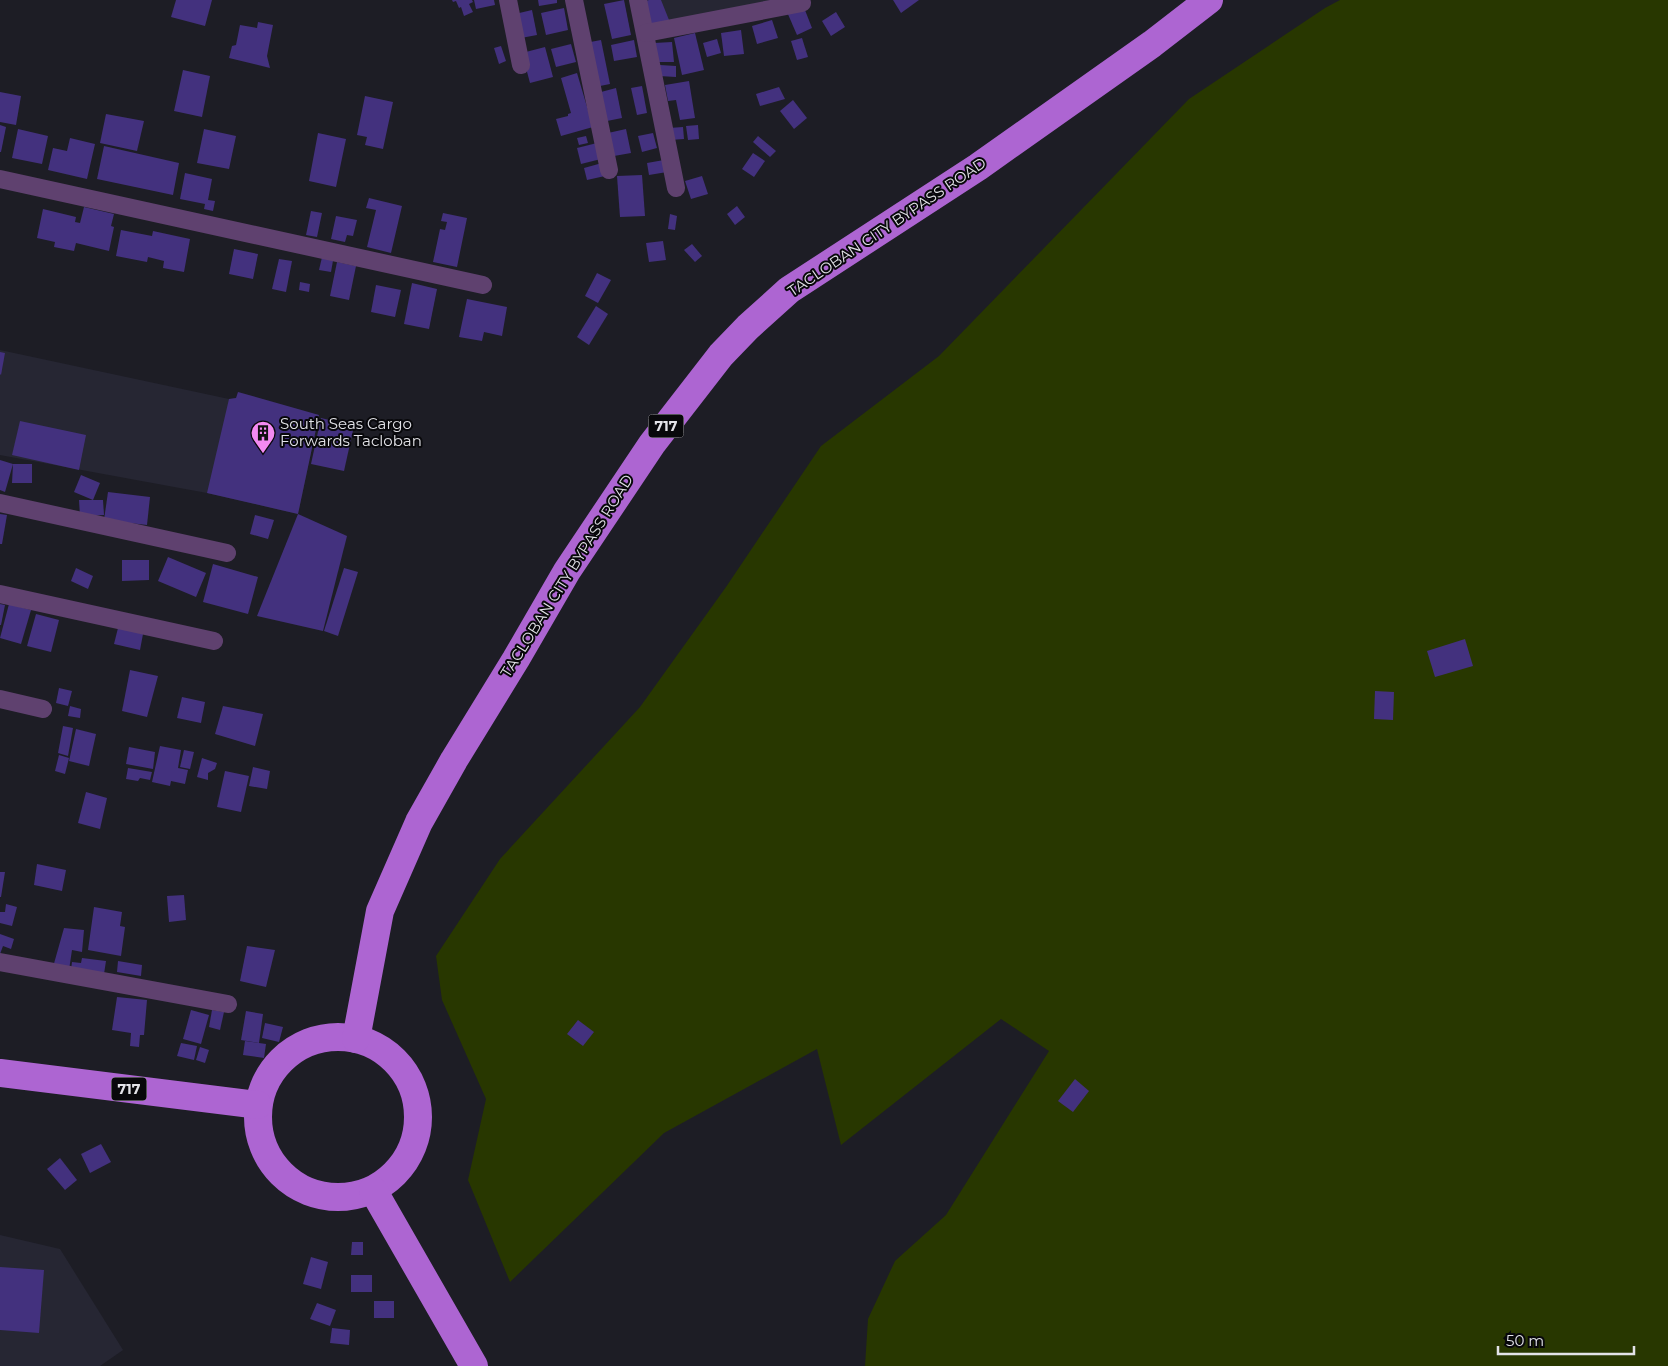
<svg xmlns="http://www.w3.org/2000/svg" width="1668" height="1366" viewBox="0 0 1668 1366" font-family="Montserrat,sans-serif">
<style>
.built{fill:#262633}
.green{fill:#283700}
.building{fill:#43317e}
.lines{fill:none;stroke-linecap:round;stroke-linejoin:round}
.minor{stroke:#5f416f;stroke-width:18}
.trunk{stroke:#ad65d2;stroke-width:28}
.labels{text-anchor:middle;stroke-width:4;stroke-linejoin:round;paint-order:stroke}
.shield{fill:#08080b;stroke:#a1a1a6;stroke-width:1}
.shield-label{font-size:14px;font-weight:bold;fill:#e3e3e8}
.street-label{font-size:15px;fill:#e3e3e8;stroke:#08080b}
.poi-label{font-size:15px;fill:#e3e3e8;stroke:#08080b;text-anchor:start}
</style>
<rect width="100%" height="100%" fill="#1d1d25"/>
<g class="built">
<polygon points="641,0 786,0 648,31"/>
<polygon points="0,350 229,399 236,398 319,415 298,514 207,493 0,455"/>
<polygon points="0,1235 60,1249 123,1350 100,1366 0,1366"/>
</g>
<polygon class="green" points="1340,0 1668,0 1668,1366 865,1366 868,1319 895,1261 946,1215 1049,1051 1001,1019 841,1145 817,1049 664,1133 510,1282 468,1180 486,1099 442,1000 436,956 500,859 640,707 726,587 821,446 939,356 1189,99 1325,8"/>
<g class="building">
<polygon points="176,0 212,0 205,26 171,17"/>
<polygon points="452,0 472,0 473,2 469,4 473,12 464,16 461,7 459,8 456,1 453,2"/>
<polygon points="474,0 494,0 495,5 476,9"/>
<polygon points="538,0 557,0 557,3 539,6"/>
<polygon points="624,0 631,35 612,39 604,4"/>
<polygon points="649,0 661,0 669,20 650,26 641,3"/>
<polygon points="893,0 919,0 901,13"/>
<polygon points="803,5 812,28 797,35 787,12"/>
<polygon points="564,8 568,30 546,35 541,13"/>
<polygon points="532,10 537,35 521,38 515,14"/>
<polygon points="836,12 845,27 831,36 822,21"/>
<polygon points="772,20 778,38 757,44 752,26"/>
<polygon points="258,22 273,25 267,56 270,68 229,58 232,46 236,45 240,25 257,28"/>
<polygon points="741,30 744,54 724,56 721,33"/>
<polygon points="695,33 704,70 682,75 674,38"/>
<polygon points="802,38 808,57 797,60 791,41"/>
<polygon points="717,39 721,53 707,57 703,43"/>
<polygon points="601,40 610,84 595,87 585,43"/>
<polygon points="634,40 637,57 614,61 611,45"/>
<polygon points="672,42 674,62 655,62 654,43"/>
<polygon points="571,44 576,62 556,67 551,49"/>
<polygon points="501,46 506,61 499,64 494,48"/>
<polygon points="545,47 553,77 530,83 522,53"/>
<polygon points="660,65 676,66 676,77 659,76"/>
<polygon points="183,70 210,76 202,117 174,111"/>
<polygon points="577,73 593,127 561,136 556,119 568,116 568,114 571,113 561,78"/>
<polygon points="689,81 695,118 680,120 676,100 668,101 665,85"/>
<polygon points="642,86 647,113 637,115 631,88"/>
<polygon points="779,87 785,99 760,106 756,94"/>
<polygon points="616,88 622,118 607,121 601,92"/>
<polygon points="0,92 21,96 16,125 0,122"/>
<polygon points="365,96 393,102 383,149 365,145 367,137 357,135"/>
<polygon points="793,100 807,118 794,129 780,111"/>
<polygon points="106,114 144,121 137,151 100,143"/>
<polygon points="0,125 6,127 1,152 0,152"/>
<polygon points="698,125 699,139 688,140 686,126"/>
<polygon points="683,127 684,139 670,140 669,128"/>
<polygon points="18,129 48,136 42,164 12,158"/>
<polygon points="204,129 236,136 229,169 197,163"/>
<polygon points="626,129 631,153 614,156 608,133"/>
<polygon points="318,133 346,139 336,187 309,181"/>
<polygon points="653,133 657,148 642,152 638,136"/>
<polygon points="586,136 588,143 579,145 577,138"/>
<polygon points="758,136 776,151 770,157 753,142"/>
<polygon points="70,138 95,144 87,179 48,170 53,148 67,151"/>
<polygon points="597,143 601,159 581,164 577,148"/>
<polygon points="104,146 179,163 173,195 97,179"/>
<polygon points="753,153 765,161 754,177 742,169"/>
<polygon points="664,160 667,172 649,175 647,163"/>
<polygon points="602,163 605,176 587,180 584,168"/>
<polygon points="185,173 212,179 208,200 215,201 213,211 204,209 205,204 180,199"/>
<polygon points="642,175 645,216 620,217 617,176"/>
<polygon points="702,176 708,194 691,199 685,181"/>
<polygon points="369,198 402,206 391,253 367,247 376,210 366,208"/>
<polygon points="737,206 745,217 735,225 727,214"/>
<polygon points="84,207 114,214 111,226 114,227 109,251 76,243 74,251 54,247 55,242 37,238 43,209 76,217 75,222 80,223"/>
<polygon points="311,211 322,213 317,237 306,235"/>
<polygon points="443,213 467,218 457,267 433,262 440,229 445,230 447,222 441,221"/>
<polygon points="670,214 677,216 675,230 668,229"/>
<polygon points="336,216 357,220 353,236 347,235 345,242 331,239"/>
<polygon points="121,230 152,236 153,231 190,239 184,272 163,268 164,261 148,257 147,262 116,256"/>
<polygon points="663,241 666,260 649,262 646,243"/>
<polygon points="692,244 702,256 695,262 684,250"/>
<polygon points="234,249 258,254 253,279 229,274"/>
<polygon points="323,253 334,255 331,272 319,270"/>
<polygon points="279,259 292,261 286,292 272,289"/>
<polygon points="337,262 356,266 349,300 330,296"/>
<polygon points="597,273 611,280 598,303 585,296"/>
<polygon points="300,282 310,284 309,292 299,290"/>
<polygon points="412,283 437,289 429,329 404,324"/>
<polygon points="376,285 401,290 395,317 371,312"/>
<polygon points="467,299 507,307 502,336 484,332 482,341 459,337"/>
<polygon points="596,306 608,314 589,345 577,337"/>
<polygon points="0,352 5,353 1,375 0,374"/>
<polygon points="238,392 319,415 298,514 207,493 229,399 236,398"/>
<polygon points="321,418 354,426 344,471 311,464"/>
<polygon points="20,421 86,435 79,470 12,455"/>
<polygon points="0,460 13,464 32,464 32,483 12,483 13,464 5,492 0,490"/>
<polygon points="81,475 100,483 93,500 74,492"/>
<polygon points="108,492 150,497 147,525 104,520"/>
<polygon points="79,500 103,500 104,515 80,516"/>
<polygon points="0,514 7,515 2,544 0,544"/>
<polygon points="298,514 347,536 323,631 257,616"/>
<polygon points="255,515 274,520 268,539 250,534"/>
<polygon points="168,557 206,573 196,597 158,581"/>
<polygon points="122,560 149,560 149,580 122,581"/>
<polygon points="213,564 258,577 248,614 203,602"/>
<polygon points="76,568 93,576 88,589 71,581"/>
<polygon points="344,568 358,572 338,636 324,631"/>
<polygon points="0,604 5,605 1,625 0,625"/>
<polygon points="9,604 31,610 21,644 0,638"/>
<polygon points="36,614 59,620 51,652 27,646"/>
<polygon points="118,628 143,634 140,650 114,644"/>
<polygon points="1465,639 1473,666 1435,677 1427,651"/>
<polygon points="130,670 158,676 147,717 122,711"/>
<polygon points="59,688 72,691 68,706 56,703"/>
<polygon points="1375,691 1394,692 1393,720 1374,719"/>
<polygon points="182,697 205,702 201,723 177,718"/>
<polygon points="70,706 81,709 80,718 68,716"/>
<polygon points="223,706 263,714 255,746 215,734"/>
<polygon points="63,726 73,728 68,756 58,753"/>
<polygon points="76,729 96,734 89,766 69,761"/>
<polygon points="160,746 181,750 178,768 188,770 185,784 171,781 170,786 152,782"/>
<polygon points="129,747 155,752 153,769 126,764"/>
<polygon points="184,750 194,752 190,769 180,767"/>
<polygon points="59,755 69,758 65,774 55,771"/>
<polygon points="202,758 217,763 215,769 208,773 208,780 197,777"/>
<polygon points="253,767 270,771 267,789 249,786"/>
<polygon points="128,768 152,772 150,780 140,778 138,781 126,779"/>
<polygon points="225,771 249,776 241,812 217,807"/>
<polygon points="86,792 107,798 100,829 78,823"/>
<polygon points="37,864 66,870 62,891 34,885"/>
<polygon points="0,872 5,872 1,897 0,897"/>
<polygon points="184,895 186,920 169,922 167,896"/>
<polygon points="6,904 17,907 12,926 0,923 0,912 5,912"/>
<polygon points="94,907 122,912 120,926 125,927 121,956 88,950"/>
<polygon points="64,928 84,930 82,952 72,950 69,970 53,967"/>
<polygon points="0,934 14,939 11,949 3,946 0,954"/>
<polygon points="247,946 275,950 266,987 240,981"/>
<polygon points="82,958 106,961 104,974 71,970 72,962 81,963"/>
<polygon points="118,961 142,965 141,976 117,972"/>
<polygon points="117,997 147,1000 144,1035 140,1035 139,1047 130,1046 131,1033 112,1030"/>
<polygon points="191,1010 209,1015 201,1044 183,1039"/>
<polygon points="212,1010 224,1012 220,1030 209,1027"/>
<polygon points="246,1011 263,1014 259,1043 241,1040"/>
<polygon points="578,1020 594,1032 583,1046 567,1034"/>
<polygon points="265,1023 283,1027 279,1042 262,1038"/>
<polygon points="245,1041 266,1044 264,1058 243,1055"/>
<polygon points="181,1043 197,1046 194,1060 177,1056"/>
<polygon points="200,1047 209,1050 205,1063 196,1060"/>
<polygon points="1075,1079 1089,1091 1073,1112 1058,1101"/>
<polygon points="101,1144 111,1162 90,1173 81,1154"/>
<polygon points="60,1158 77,1180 65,1190 47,1169"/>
<polygon points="352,1242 363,1242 363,1255 351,1255"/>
<polygon points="311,1257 328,1262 321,1289 303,1284"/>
<polygon points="0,1267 44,1270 39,1333 0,1330"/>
<rect x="351" y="1275" width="21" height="17"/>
<rect x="374" y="1301" width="20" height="17"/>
<polygon points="317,1303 336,1310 330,1326 310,1319"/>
<polygon points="332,1328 350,1330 349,1345 330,1343"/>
</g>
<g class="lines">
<g class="minor">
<polyline points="508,0 521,65"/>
<polyline points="574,0 609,170"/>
<polyline points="638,0 676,188"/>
<polyline points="646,33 802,3"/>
<polyline points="0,179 483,285"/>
<polyline points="0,503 227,553"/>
<polyline points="0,594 214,641"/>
<polyline points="0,699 43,709"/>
<polyline points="0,962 228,1004"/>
</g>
<g class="trunk">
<circle cx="338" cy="1117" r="80"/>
<polyline points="356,1039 380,911 419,822 454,760 516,659 567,571 652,444 721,355 748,327 789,290 978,167 1152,44 1209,0"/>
<polyline points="0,1073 258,1105"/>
<polyline points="373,1190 474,1366"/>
</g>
</g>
<defs>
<symbol id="building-pin" viewBox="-11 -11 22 30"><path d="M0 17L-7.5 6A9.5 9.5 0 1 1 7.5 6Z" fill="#f38af2" stroke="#08080b"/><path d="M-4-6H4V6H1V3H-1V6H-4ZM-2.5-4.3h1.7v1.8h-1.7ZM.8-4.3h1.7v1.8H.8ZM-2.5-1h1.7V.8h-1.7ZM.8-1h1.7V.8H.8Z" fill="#111"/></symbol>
</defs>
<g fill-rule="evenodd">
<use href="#building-pin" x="249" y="419" width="28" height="38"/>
</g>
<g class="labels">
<g class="shield">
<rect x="648.5" y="414.5" width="35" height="23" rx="4"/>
<rect x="111.5" y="1077.5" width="35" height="23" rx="4"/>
</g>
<g class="shield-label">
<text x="666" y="431">717</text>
<text x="129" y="1094">717</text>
</g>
<g class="street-label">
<text transform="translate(887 227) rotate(-34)" y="5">TACLOBAN CITY BYPASS ROAD</text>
<text transform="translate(567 576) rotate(-58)" y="5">TACLOBAN CITY BYPASS ROAD</text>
</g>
<g class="poi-label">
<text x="280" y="429">South Seas Cargo<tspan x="280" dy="17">Forwards Tacloban</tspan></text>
</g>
</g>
<path d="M1498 1346v8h136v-8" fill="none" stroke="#e3e3e8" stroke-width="2.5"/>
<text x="1506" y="1346" font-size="15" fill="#e3e3e8" stroke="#08080b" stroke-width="4" paint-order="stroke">50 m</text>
</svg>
